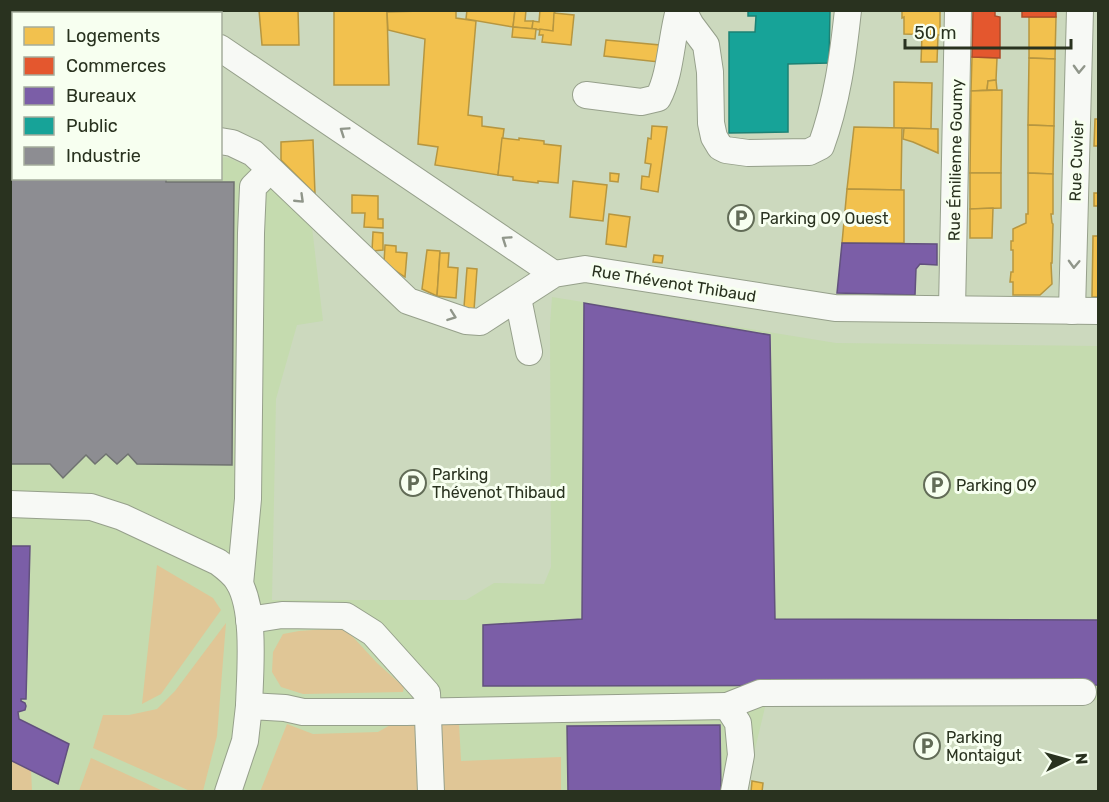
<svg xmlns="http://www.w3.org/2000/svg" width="1109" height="802" viewBox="0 0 1109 802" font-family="Rubik,sans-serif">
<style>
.built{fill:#c5dbaf}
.green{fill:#e0c696}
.homes{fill:#f2c14e;stroke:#b69640;stroke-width:1.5}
.shops{fill:#e4572e;stroke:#ac4c2a;stroke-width:1.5}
.offices{fill:#7b5ea7;stroke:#62517e;stroke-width:1.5}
.public{fill:#17a398;stroke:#1c8174;stroke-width:1.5}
.industry{fill:#8d8d92;stroke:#6f7270;stroke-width:1.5}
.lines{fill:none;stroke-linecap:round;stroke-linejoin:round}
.minor-casing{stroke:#96a08b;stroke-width:28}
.minor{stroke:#f7f9f5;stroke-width:26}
.oneway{stroke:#90968a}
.labels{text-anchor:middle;stroke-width:6;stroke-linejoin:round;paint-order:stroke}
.street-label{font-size:16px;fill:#29321f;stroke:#f7fff0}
.poi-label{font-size:16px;fill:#29321f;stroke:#f7fff0;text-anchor:start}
</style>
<rect width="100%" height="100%" fill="#ccd9be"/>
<polygon class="built" points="10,11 28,11 31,13 14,14 14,178 220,178 221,157 229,158 256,170 312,227 323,321 297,325 276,399 272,600 466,600 494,583 544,584 551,567 550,325 552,297 836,343 1098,346 1098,700 767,699 745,791 11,791"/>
<g class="green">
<polygon points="157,565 213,598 221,610 161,694 142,704"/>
<polygon points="226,623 217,736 203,791 190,791 93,748 103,715 129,715 157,709 175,691"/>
<polygon points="341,628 353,637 377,663 404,687 403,692 303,694 281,687 272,672 273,652 283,634 299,631"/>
<polygon points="459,723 461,761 561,757 561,791 260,792 287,724 313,734 378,732 392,724"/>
<polygon points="91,758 163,791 79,791"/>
<polygon points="10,760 31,770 32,791 11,791"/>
</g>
<g class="homes">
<polygon points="259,10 298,10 299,45 262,45"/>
<polygon points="334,10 387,10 389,85 334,85"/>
<polygon points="456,10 456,18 476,21 468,115 482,117 482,126 504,129 498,175 435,165 438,147 418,144 425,39 388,30 387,12"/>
<polygon points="467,10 515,10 513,27 466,19"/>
<polygon points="515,10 526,10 525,21 533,21 532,29 513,27"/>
<polygon points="540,10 555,10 553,31 532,29 533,21 539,22"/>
<polygon points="902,10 940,10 940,35 904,34 904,17 902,18"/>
<polygon points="554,13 574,15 571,45 542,42 543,35 539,35 540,29 553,31"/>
<polygon points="1029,17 1056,17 1055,59 1029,58"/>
<polygon points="513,27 536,29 535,39 512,37"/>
<polygon points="922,35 938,35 937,62 921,62"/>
<polygon points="606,40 660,45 659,62 604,56"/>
<polygon points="972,57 997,58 996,80 988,81 987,90 971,91"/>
<polygon points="1029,58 1055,59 1054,126 1028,125"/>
<polygon points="996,80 997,90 987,90 988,81"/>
<polygon points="894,82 932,83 931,129 894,128"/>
<polygon points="1002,90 1001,173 970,173 971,91"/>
<polygon points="1095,119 1098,119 1098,146 1094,146"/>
<polygon points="1028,125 1054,126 1053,174 1028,173"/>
<polygon points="652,126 667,127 658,192 641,189 642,176 649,177 651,164 645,163 648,138 651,139"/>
<polygon points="854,127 902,128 901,190 847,189"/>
<polygon points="904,128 938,129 938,153 913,142 903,139"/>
<polygon points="502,138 519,140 519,138 544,141 544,144 561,146 558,183 538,181 538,183 513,180 513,177 498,175"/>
<polygon points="313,140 315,194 281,160 281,142"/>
<polygon points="610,173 619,174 618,182 610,181"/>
<polygon points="970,173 1001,173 1001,208 970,209"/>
<polygon points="1028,173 1053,174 1053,214 1051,214 1052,223 1053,224 1052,263 1051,263 1052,284 1040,295 1013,295 1013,282 1010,282 1011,272 1013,272 1013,250 1011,250 1011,241 1013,241 1013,229 1026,223 1026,214 1028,214"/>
<polygon points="573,181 607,185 603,221 570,217"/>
<polygon points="847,189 904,190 904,243 842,243"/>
<rect x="1094" y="193" width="4" height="13"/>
<polygon points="352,195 378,196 378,219 383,219 383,228 364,227 365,213 352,213"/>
<polygon points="993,208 992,238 970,238 970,209"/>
<polygon points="609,214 630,217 626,247 606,244"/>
<polygon points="373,232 383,233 383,250 372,251"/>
<polygon points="1093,236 1098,236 1098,297 1092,297"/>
<polygon points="385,245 396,246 396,252 407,253 405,277 384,263"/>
<polygon points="427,250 440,251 437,296 422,289"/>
<polygon points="440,253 449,253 448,267 458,268 456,298 437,296"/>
<polygon points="654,255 663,256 662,263 653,262"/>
<polygon points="467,268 477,269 474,310 464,307"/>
<polygon points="752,781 763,783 762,792 751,792"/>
</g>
<g class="shops">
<polygon points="973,10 995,10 995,16 1000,17 1000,58 972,57"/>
<rect x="1022" y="10" width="34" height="7"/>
</g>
<g class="offices">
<polygon points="842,243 937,244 937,265 920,264 916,269 915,295 837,293"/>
<polygon points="584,303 770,335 775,619 1098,620 1098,685 483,686 483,625 582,619"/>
<polygon points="10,546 30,546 26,699 21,699 21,701 25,703 26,706 25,710 18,712 19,719 69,744 58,784 10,760"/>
<polygon points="720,725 721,792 568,792 567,726"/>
</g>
<polygon class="public" points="748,10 830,10 829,63 788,64 788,132 729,133 729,32 755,32 756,16 748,16"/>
<polygon class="industry" points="10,162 14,162 14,178 166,178 166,182 234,182 232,465 137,464 128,454 117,464 106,454 95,464 86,455 63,478 50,464 10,464"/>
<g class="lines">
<defs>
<g id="minor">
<polyline points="35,10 37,14"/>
<polyline points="168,10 173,14"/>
<path d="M683,10l8,15 15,20 4,27 1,51 3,14 6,10 6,3 22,3 61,-1 12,-6c16,-44 22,-89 27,-136"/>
<polyline points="220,48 554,274"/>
<path d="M586,95l55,7 17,-4c13,-24 13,-60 21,-88"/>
<polyline points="220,141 232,143 253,153 408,301 466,321 480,322 554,274 585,269 835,308 1098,311"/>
<polyline points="518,298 529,352"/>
<polyline points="952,309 958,10"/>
<polyline points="1072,311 1080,10"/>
<path d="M10,504l81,3 31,10 96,45c8,6 15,11 20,19 18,28 12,92 11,125"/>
<polyline points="240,584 248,499 251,233 253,187 270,170"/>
<polyline points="249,620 282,615 346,616 373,633 427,693 431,792"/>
<polyline points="727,706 760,693 1083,692"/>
<polyline points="228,792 245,741 249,706 285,708 303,712 406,712 727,706 738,723 741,755 734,792"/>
</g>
</defs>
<use href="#minor" class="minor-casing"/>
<use href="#minor" class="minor"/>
</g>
<defs><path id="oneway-chevron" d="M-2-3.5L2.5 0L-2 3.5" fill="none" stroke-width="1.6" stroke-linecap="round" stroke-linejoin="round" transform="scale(1.5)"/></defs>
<g class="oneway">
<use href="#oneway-chevron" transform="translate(1079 69) rotate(92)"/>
<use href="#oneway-chevron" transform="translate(344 131) rotate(-146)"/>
<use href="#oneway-chevron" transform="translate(300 199) rotate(44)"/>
<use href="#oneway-chevron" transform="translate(506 240) rotate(-146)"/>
<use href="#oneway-chevron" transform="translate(1074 264) rotate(92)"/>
<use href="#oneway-chevron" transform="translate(452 316) rotate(20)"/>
</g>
<defs>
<symbol id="parking-ring" viewBox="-11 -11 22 22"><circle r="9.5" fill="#f7fff0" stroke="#626c57" stroke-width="1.5"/><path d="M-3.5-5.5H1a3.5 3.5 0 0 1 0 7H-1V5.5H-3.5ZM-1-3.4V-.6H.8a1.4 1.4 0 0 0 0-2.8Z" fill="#626c57"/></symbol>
</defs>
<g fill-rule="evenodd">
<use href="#parking-ring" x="726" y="203" width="30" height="30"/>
<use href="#parking-ring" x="398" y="468" width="30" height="30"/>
<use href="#parking-ring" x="922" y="470" width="30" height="30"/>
<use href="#parking-ring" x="912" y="731" width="30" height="30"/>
</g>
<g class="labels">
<g class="street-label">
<text transform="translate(955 160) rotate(-89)" y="6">Rue Émilienne Goumy</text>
<text transform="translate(1076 161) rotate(-88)" y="6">Rue Cuvier</text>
<text transform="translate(674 283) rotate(9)" y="6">Rue Thévenot Thibaud</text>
</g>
<g class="poi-label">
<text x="760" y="224">Parking O9 Ouest</text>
<text x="432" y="480">Parking<tspan x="432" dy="18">Thévenot Thibaud</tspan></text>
<text x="956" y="491">Parking O9</text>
<text x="946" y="743">Parking<tspan x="946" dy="18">Montaigut</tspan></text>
</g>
</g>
<rect width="1109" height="802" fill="none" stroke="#29321f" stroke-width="24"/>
<rect x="12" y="12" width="210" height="168" fill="#f7fff0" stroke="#a5ad9c" stroke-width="1.5"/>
<rect x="24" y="27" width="30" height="18" fill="#f2c14e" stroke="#a5ad9c" stroke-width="1.5"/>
<text x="66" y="42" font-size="18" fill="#29321f">Logements</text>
<rect x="24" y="57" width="30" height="18" fill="#e4572e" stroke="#a5ad9c" stroke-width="1.5"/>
<text x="66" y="72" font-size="18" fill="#29321f">Commerces</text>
<rect x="24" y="87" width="30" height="18" fill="#7b5ea7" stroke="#a5ad9c" stroke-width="1.5"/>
<text x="66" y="102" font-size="18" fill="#29321f">Bureaux</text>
<rect x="24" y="117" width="30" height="18" fill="#17a398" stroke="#a5ad9c" stroke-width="1.5"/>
<text x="66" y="132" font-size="18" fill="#29321f">Public</text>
<rect x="24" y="147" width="30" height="18" fill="#8d8d92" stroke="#a5ad9c" stroke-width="1.5"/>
<text x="66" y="162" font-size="18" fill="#29321f">Industrie</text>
<g transform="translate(1067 760) rotate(85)" stroke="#f7fff0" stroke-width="4.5" paint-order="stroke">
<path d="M0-4.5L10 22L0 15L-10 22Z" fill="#29321f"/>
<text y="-9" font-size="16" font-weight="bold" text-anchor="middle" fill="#29321f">N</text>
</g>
<path d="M905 39v9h166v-9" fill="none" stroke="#29321f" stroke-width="3"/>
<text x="914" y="39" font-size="18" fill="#29321f" stroke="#f7fff0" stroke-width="4.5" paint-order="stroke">50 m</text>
</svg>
